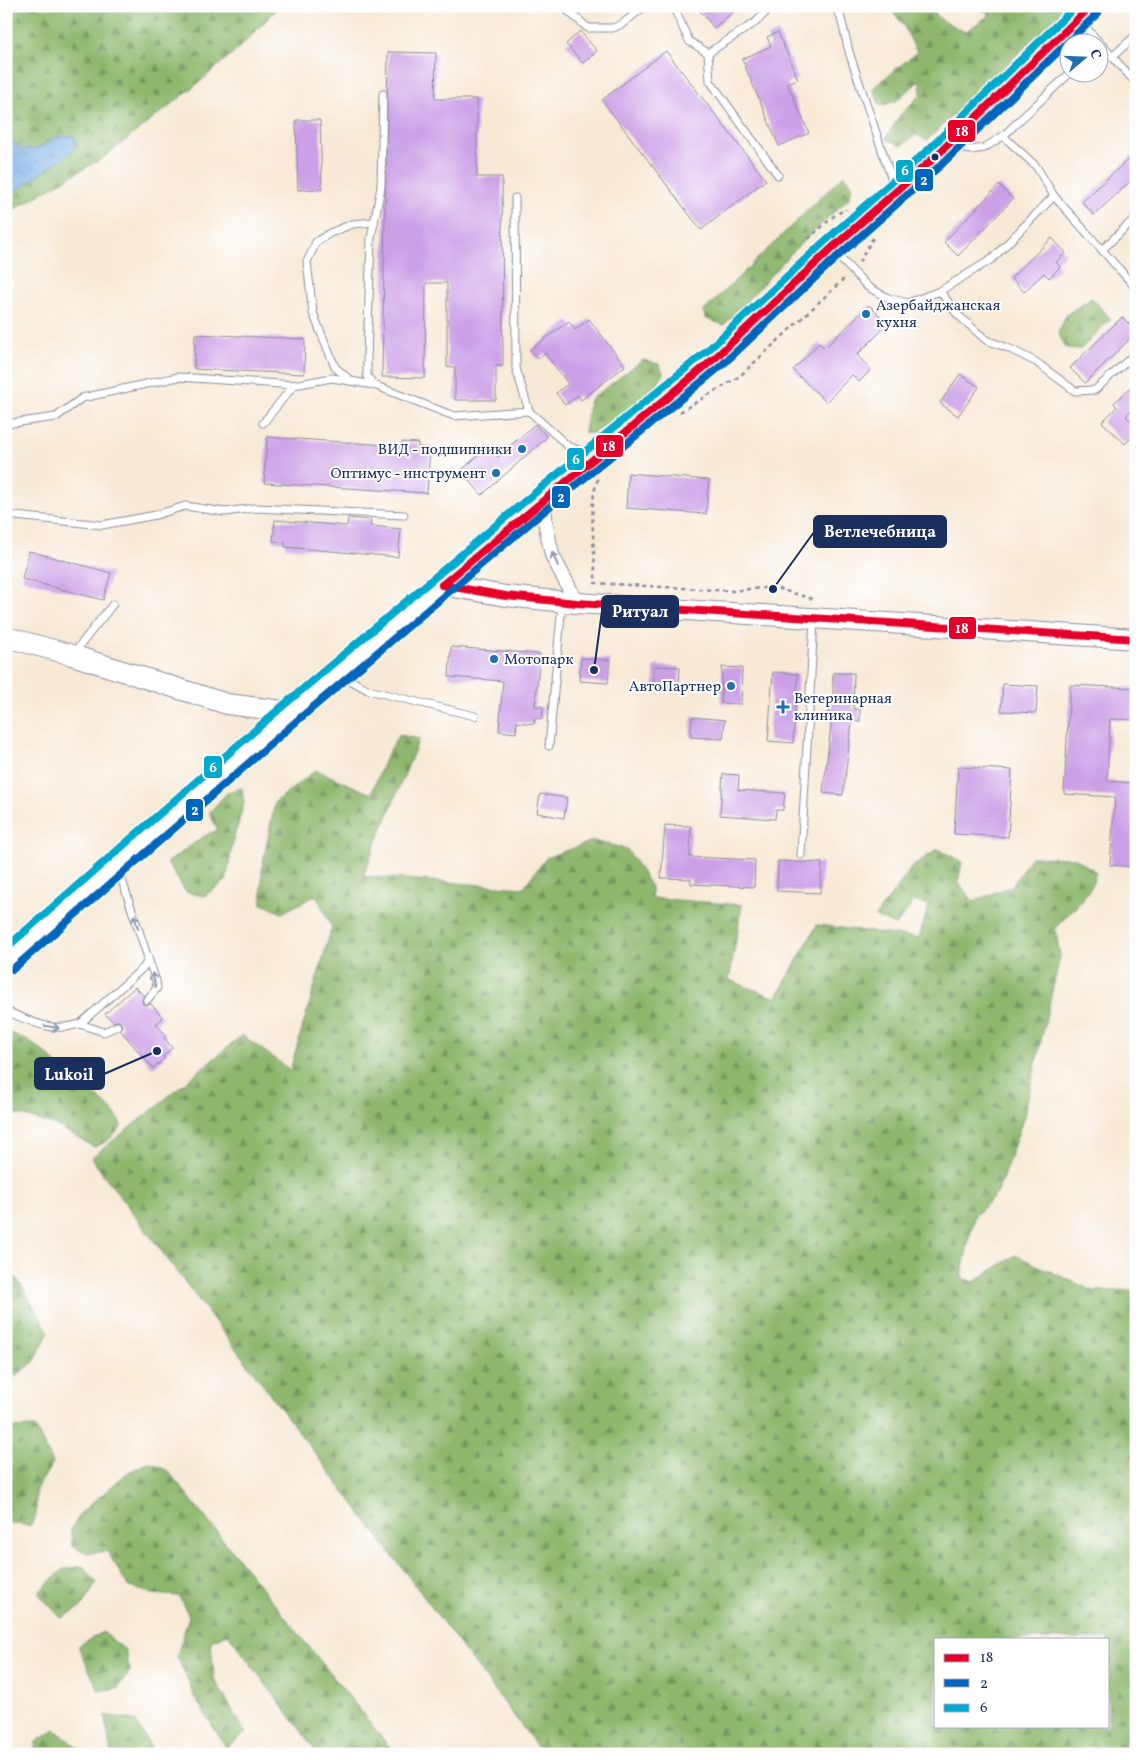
<svg xmlns="http://www.w3.org/2000/svg" width="1142" height="1760" viewBox="0 0 1142 1760" font-family="Vollkorn,serif">
<style>
.forest{fill:url(#forest-firs);stroke:#547366;fill-rule:evenodd}
.water{fill:url(#water-ripples);stroke:#486ea1}
.building{fill:#cba0e7}
.lines{fill:none;stroke-linecap:round;stroke-linejoin:round}
.lane-casing{stroke:#898c9a;stroke-width:9}
.street-casing{stroke:#898c9a;stroke-width:16}
.secondary-casing{stroke:#898c9a;stroke-width:22}
.primary-casing{stroke:#898c9a;stroke-width:24}
.path{stroke:#898c9a;stroke-width:2.5;stroke-dasharray:4 4;stroke-linecap:butt}
.lane{stroke:#fff;stroke-width:7}
.street{stroke:#fff;stroke-width:14}
.secondary{stroke:#fff;stroke-width:20}
.primary{stroke:#fff;stroke-width:22}
.bus-1-casing{stroke:#fff;stroke-width:11}
.bus-2-casing{stroke:#fff;stroke-width:11}
.bus-3-casing{stroke:#fff;stroke-width:11}
.bus-1{stroke:#e4002b;stroke-width:8}
.bus-2{stroke:#0065bd;stroke-width:8}
.bus-3{stroke:#00a9ce;stroke-width:8}
.oneway{stroke:#8d97ae}
.bus-dot{fill:#1b2f5e;stroke:#fff;stroke-width:2}
.poi-dot{fill:#1f6fb2;stroke:#fff;stroke-width:2}
.labels{text-anchor:middle;stroke-width:4;stroke-linejoin:round;paint-order:stroke}
.poi-label{font-size:15px;fill:#1b2f5e;stroke:#fff;text-anchor:start}
.leader{fill:none;stroke:#1b2f5e;stroke-width:2}
.callout-dot{fill:#1b2f5e;stroke:#fff;stroke-width:2}
.callout{fill:#1b2f5e;stroke:#1b2f5e;stroke-width:2}
.callout-label{font-size:16px;text-anchor:middle;font-weight:bold;fill:#fff}
.line-badge{stroke:#fff;stroke-width:2}
.badge-label{font-size:14px;text-anchor:middle;font-weight:bold;fill:#fff}
</style>
<defs>
<pattern id="forest-firs" width="22" height="20" patternUnits="userSpaceOnUse" patternTransform="scale(1.25)"><rect width="22" height="20" fill="#8eb76d"/><path d="M5 1l3.5 6h-7zM16 11l3.5 6h-7z" fill="#73955d"/></pattern>
<pattern id="water-ripples" width="26" height="14" patternUnits="userSpaceOnUse" patternTransform="scale(1.25)"><rect width="26" height="14" fill="#75ace4"/><path d="M2 4q2-2 4 0t4 0M15 11q2-2 4 0t4 0" fill="none" stroke="#5f8cbc"/></pattern>
</defs>
<rect width="100%" height="100%" fill="#fff"/>
<filter id="ink" filterUnits="userSpaceOnUse"><feTurbulence type="fractalNoise" baseFrequency=".02" numOctaves="2"/><feDisplacementMap in="SourceGraphic" scale="10" xChannelSelector="R" yChannelSelector="G"/><feConvolveMatrix kernelMatrix="1 2 1 2 8 2 1 2 1" color-interpolation-filters="sRGB"/></filter>
<filter id="wash" filterUnits="userSpaceOnUse"><feTurbulence type="fractalNoise" baseFrequency=".0096" numOctaves="4" result="noise"/><feDisplacementMap in="SourceGraphic" scale="20" xChannelSelector="R" yChannelSelector="G"/><feGaussianBlur stdDeviation="1.12" result="paint"/><feColorMatrix in="noise" values="0 0 0 0 0 0 0 0 0 0 0 0 0 0 0 0 0 1.4 0 .05"/><feComposite in="paint" operator="in"/></filter>
<g filter="url(#wash)">
<rect width="100%" height="100%" fill="#f7e9d6"/>
<g class="forest">
<polygon points="6,6 280,6 242,45 201,81 104,157 6,214"/>
<polygon points="887,6 930,6 940,19 965,32 991,14 973,6 1069,6 927,140 916,135 901,146 886,138 901,114 921,94 920,80 896,101 880,106 873,88 917,52 903,24"/>
<polygon points="844,175 852,184 850,197 796,248 724,325 705,318 704,311"/>
<polygon points="1092,298 1111,319 1081,349 1066,348 1058,333 1067,314"/>
<polygon points="643,360 659,364 663,373 657,387 594,434 584,432 590,400"/>
<path d="M399,735l20,4 -56,137 160,12 23,-30 47,-17 34,8 24,38v11l91,7 -13,75 47,18 41,-73 102,13 10,-33 -15,-4 -18,24 -21,-8 38,-51 25,-17 24,13 -4,20 15,19 39,-15 19,-29 44,1 21,14 -5,16 -16,20 -20,20 5,28 -36,160 -27,78 -23,23 -13,60 13,5 41,-27 78,36 43,-1v464h-593l-452,-596 66,-52 85,-71 48,35 42,-143 -16,-32 -34,18 -20,-9v-36l13,-66 41,-32 55,24 15,-37zM936,1639h172v87h-172z"/>
<polygon points="242,788 244,803 233,841 226,881 204,896 186,892 167,863 204,836 218,830 209,813 228,792"/>
<path d="M6,1031c8,4 18,7 25,12 13,8 22,17 33,28 16,15 53,34 57,56 -8,10 -15,16 -27,20l-34,-20 -35,-11 -19,-4z"/>
<polygon points="6,1273 17,1278 49,1332 34,1362 7,1382"/>
<polygon points="35,1427 53,1463 36,1489 36,1515 30,1526 6,1522 6,1428"/>
<polygon points="149,1462 168,1471 395,1754 316,1754 311,1744 228,1634 211,1641 214,1679 246,1733 226,1747 195,1698 177,1656 189,1616 179,1596 153,1594 128,1586 107,1551 88,1553 72,1546 71,1529 82,1512 127,1473"/>
<polygon points="83,1566 97,1583 80,1608 61,1618 38,1593 63,1569"/>
<polygon points="103,1632 125,1650 130,1671 118,1688 99,1691 78,1646"/>
<polygon points="105,1715 135,1720 155,1754 111,1754"/>
<polygon points="55,1730 86,1754 34,1754 36,1742"/>
</g>
<polygon class="water" points="6,131 19,149 36,149 58,136 75,137 75,149 6,198"/>
<g id="blocks">
<g class="building">
<polygon points="696,6 740,6 714,28"/>
<polygon points="580,31 597,51 583,63 566,44"/>
<polygon points="778,32 798,79 787,83 809,133 779,146 742,59 771,46 767,37"/>
<polygon points="666,51 766,180 701,230 602,100"/>
<polygon points="388,52 436,53 435,99 477,99 477,177 502,177 503,366 496,366 496,400 455,400 455,367 447,367 447,283 426,283 425,378 382,377"/>
<polygon points="296,120 320,120 322,189 298,190"/>
<polygon points="1136,152 1136,176 1094,215 1082,202"/>
<polygon points="999,185 1013,199 958,256 944,242"/>
<polygon points="1052,238 1066,253 1056,262 1060,267 1049,278 1044,273 1024,292 1011,278"/>
<polygon points="869,305 888,324 857,355 871,370 859,382 852,375 826,402 793,370 819,343 825,348"/>
<polygon points="1122,317 1136,331 1136,333 1085,383 1070,368"/>
<polygon points="589,319 625,366 581,400 578,395 565,405 556,393 568,384 545,353 538,359 530,350 569,321 575,330"/>
<polygon points="195,334 305,339 304,374 194,369"/>
<polygon points="960,374 979,387 958,416 940,403"/>
<polygon points="1136,382 1136,406 1126,416 1136,426 1136,433 1125,444 1102,422 1117,407 1114,403"/>
<polygon points="535,424 547,437 482,495 461,471 489,446 498,457"/>
<polygon points="267,437 402,446 402,442 418,443 418,447 430,448 427,493 264,483"/>
<polygon points="628,473 709,480 706,514 626,508"/>
<polygon points="348,518 371,520 370,526 401,529 398,557 285,547 285,542 273,541 275,520 347,526"/>
<polygon points="29,551 111,573 103,600 22,579"/>
<polygon points="451,647 540,654 535,706 543,707 542,719 535,718 534,724 517,722 516,733 499,731 503,681 449,677"/>
<polygon points="581,658 610,660 608,683 579,681"/>
<polygon points="654,666 680,667 679,687 654,686"/>
<polygon points="722,667 742,668 741,704 721,703"/>
<polygon points="773,672 798,674 793,743 768,741"/>
<polygon points="833,673 854,673 853,709 860,709 860,721 852,721 843,795 823,793 832,717 828,717 828,696 833,696"/>
<polygon points="1003,684 1038,686 1036,713 1001,711"/>
<polygon points="1070,685 1136,688 1136,720 1110,719 1107,781 1136,783 1136,867 1110,865 1115,797 1064,794"/>
<polygon points="692,717 725,720 723,739 690,737"/>
<polygon points="958,767 1012,770 1008,837 954,834"/>
<polygon points="723,774 739,775 738,790 785,793 783,810 776,810 775,819 720,815"/>
<polygon points="540,794 567,798 564,818 537,813"/>
<polygon points="665,825 691,826 690,857 755,860 754,887 691,884 691,879 661,878"/>
<polygon points="778,861 822,863 820,893 777,891"/>
<polygon points="135,987 144,996 142,1000 143,1004 147,1005 151,1004 163,1018 156,1024 166,1035 164,1037 172,1048 163,1056 165,1058 153,1068 120,1030 122,1026 120,1022 117,1021 113,1022 105,1014"/>
</g>
</g>
</g>
<g filter="url(#ink)">
<use href="#blocks" fill-opacity="0" stroke="#898c9a" stroke-width="1"/>
<g class="lines">
<defs>
<g id="lane">
<polyline points="562,6 588,28 613,28 622,24 645,6"/>
<polyline points="673,6 689,41 708,53 756,22 767,11 766,6"/>
<polyline points="833,6 840,15 850,55 895,189"/>
<polyline points="1080,21 1099,42"/>
<polyline points="1100,43 1136,83"/>
<polyline points="708,53 710,81 778,175"/>
<polyline points="1112,57 1136,35"/>
<polyline points="1003,136 1036,166 1054,196 1136,288"/>
<polyline points="953,147 971,150 984,148 1003,136 1071,72"/>
<polyline points="515,198 516,368 529,411"/>
<polyline points="1102,250 1136,217"/>
<polyline points="833,251 868,287 888,298 908,303 940,291 992,259 1054,196"/>
<polyline points="940,291 957,314 986,340 1008,348 1036,362 1075,391 1095,390 1136,353"/>
<polyline points="351,381 335,367 313,313 307,262 316,242 330,233 352,224 374,222"/>
<polyline points="374,385 367,376 367,357 371,238 381,187 383,94"/>
<polyline points="263,423 294,385"/>
<polyline points="6,424 56,417 82,398 178,377 294,385 332,378 374,385 454,416 529,411 568,446 590,455"/>
<polyline points="6,515 102,525 156,515 185,506 225,512 255,508 404,515"/>
<polyline points="73,654 113,604"/>
<polyline points="341,675 368,690 475,716"/>
<polyline points="549,746 562,604"/>
<polyline points="801,855 814,620"/>
<polyline points="147,1000 157,988 156,981 148,958"/>
<path d="M6,1011c27,11 44,22 74,13l65,-58 3,-8 -30,-90"/>
<polyline points="80,1024 104,1032 117,1026"/>
</g>
<polyline id="street" points="545,498 545,521 552,555 577,603"/>
<g id="secondary">
<polyline points="442,585 506,596 577,603 1136,639"/>
<polyline points="6,637 72,655 227,704 291,712"/>
</g>
<polyline id="primary" points="6,961 291,712 531,509 715,358 831,249 935,157 1091,6"/>
</defs>
<use href="#lane" class="lane-casing"/>
<use href="#street" class="street-casing"/>
<use href="#secondary" class="secondary-casing"/>
<use href="#primary" class="primary-casing"/>
<g class="path">
<polyline points="808,239 835,215 846,209"/>
<polyline points="859,262 873,238"/>
<polyline points="680,412 740,376 846,277"/>
<path d="M598,479c-11,25 -2,75 -3,104l138,8 27,-3 19,1 37,11"/>
</g>
<use href="#lane" class="lane"/>
<use href="#street" class="street"/>
<use href="#secondary" class="secondary"/>
<use href="#primary" class="primary"/>
<defs>
<g id="bus-1">
<polyline points="442,585 715,358 831,249 935,157 1091,6"/>
<polyline points="442,585 506,596 577,603 1136,639"/>
</g>
<polyline id="bus-2" points="13,969 298,720 537,517 722,365 838,256 942,164 1098,13"/>
<polyline id="bus-3" points="6,948 285,704 525,501 708,350 824,242 928,150 1076,6"/>
</defs>
<use href="#bus-1" class="bus-1-casing"/>
<use href="#bus-2" class="bus-2-casing"/>
<use href="#bus-3" class="bus-3-casing"/>
<use href="#bus-1" class="bus-1"/>
<use href="#bus-2" class="bus-2"/>
<use href="#bus-3" class="bus-3"/>
</g>
<defs><path id="oneway-shaft" d="M-6 0H5M1.5-3L5.5 0L1.5 3" fill="none" stroke-width="1.6" stroke-linecap="round" stroke-linejoin="round" transform="scale(1.25)"/></defs>
<g class="oneway">
<use href="#oneway-shaft" transform="translate(555 559) rotate(-113)"/>
<use href="#oneway-shaft" transform="translate(136 922) rotate(-108)"/>
<use href="#oneway-shaft" transform="translate(154 980) rotate(-102)"/>
<use href="#oneway-shaft" transform="translate(52 1027) rotate(9)"/>
</g>
</g>
<circle class="bus-dot" cx="935" cy="157" r="4.5"/>
<g class="poi-dot">
<circle cx="866" cy="314" r="5"/>
<circle cx="522" cy="449" r="5"/>
<circle cx="496" cy="473" r="5"/>
<circle cx="494" cy="659" r="5"/>
<circle cx="731" cy="686" r="5"/>
<path d="M780.5 699.5h5v5h5v5h-5v5h-5v-5h-5v-5h5z"/>
</g>
<g class="labels">
<g class="poi-label">
<text x="876" y="310">Азербайджанская<tspan x="876" dy="17">кухня</tspan></text>
<text x="512" y="454" text-anchor="end">ВИД - подшипники</text>
<text x="486" y="478" text-anchor="end">Оптимус - инструмент</text>
<text x="504" y="664">Мотопарк</text>
<text x="721" y="691" text-anchor="end">АвтоПартнер</text>
<text x="794" y="703">Ветеринарная<tspan x="794" dy="17">клиника</tspan></text>
</g>
</g>
<path class="leader" d="M773 589L814 532M594 670L602 611M157 1051L104 1074"/>
<g class="callout-dot">
<circle cx="773" cy="589" r="5"/>
<circle cx="594" cy="670" r="5"/>
<circle cx="157" cy="1051" r="5"/>
</g>
<g class="callout">
<rect x="814" y="516" width="132" height="31" rx="5"/>
<rect x="602" y="596" width="76" height="31" rx="5"/>
<rect x="35" y="1058" width="69" height="31" rx="5"/>
</g>
<g class="callout-label">
<text x="880" y="537">Ветлечебница</text>
<text x="640" y="617">Ритуал</text>
<text x="69" y="1080">Lukoil</text>
</g>
<g class="line-badge">
<rect x="947" y="119" width="29" height="24" rx="5" fill="#e4002b"/>
<rect x="895" y="159" width="19" height="24" rx="5" fill="#00a9ce"/>
<rect x="914" y="168" width="20" height="24" rx="5" fill="#0065bd"/>
<rect x="595" y="434" width="29" height="24" rx="5" fill="#e4002b"/>
<rect x="566" y="447" width="19" height="24" rx="5" fill="#00a9ce"/>
<rect x="551" y="485" width="20" height="24" rx="5" fill="#0065bd"/>
<rect x="948" y="616" width="29" height="24" rx="5" fill="#e4002b"/>
<rect x="203" y="755" width="20" height="24" rx="5" fill="#00a9ce"/>
<rect x="185" y="798" width="19" height="24" rx="5" fill="#0065bd"/>
</g>
<g class="badge-label">
<text x="962" y="136">18</text>
<text x="905" y="175">6</text>
<text x="924" y="185">2</text>
<text x="609" y="451">18</text>
<text x="576" y="464">6</text>
<text x="561" y="502">2</text>
<text x="962" y="633">18</text>
<text x="213" y="772">6</text>
<text x="195" y="815">2</text>
</g>
<rect width="1142" height="1760" fill="none" stroke="#fff" stroke-width="25"/>
<rect x="934" y="1638" width="175" height="90" fill="#ffffff" stroke="#a4acbf"/>
<rect x="944" y="1654" width="25" height="8" fill="#e4002b" stroke="#a4acbf"/>
<text x="980" y="1662" font-size="15" fill="#1b2f5e">18</text>
<rect x="944" y="1679" width="25" height="8" fill="#0065bd" stroke="#a4acbf"/>
<text x="980" y="1688" font-size="15" fill="#1b2f5e">2</text>
<rect x="944" y="1704" width="25" height="8" fill="#00a9ce" stroke="#a4acbf"/>
<text x="980" y="1712" font-size="15" fill="#1b2f5e">6</text>
<g transform="translate(1084 58) rotate(71)"><circle r="24" fill="#ffffff" stroke="#a4acbf"/>
<path d="M0-4L9 19L0 12L-9 19Z" fill="#1f6fb2"/>
<text y="-8" font-size="14" font-weight="bold" text-anchor="middle" fill="#1b2f5e">С</text>
</g>
</svg>
